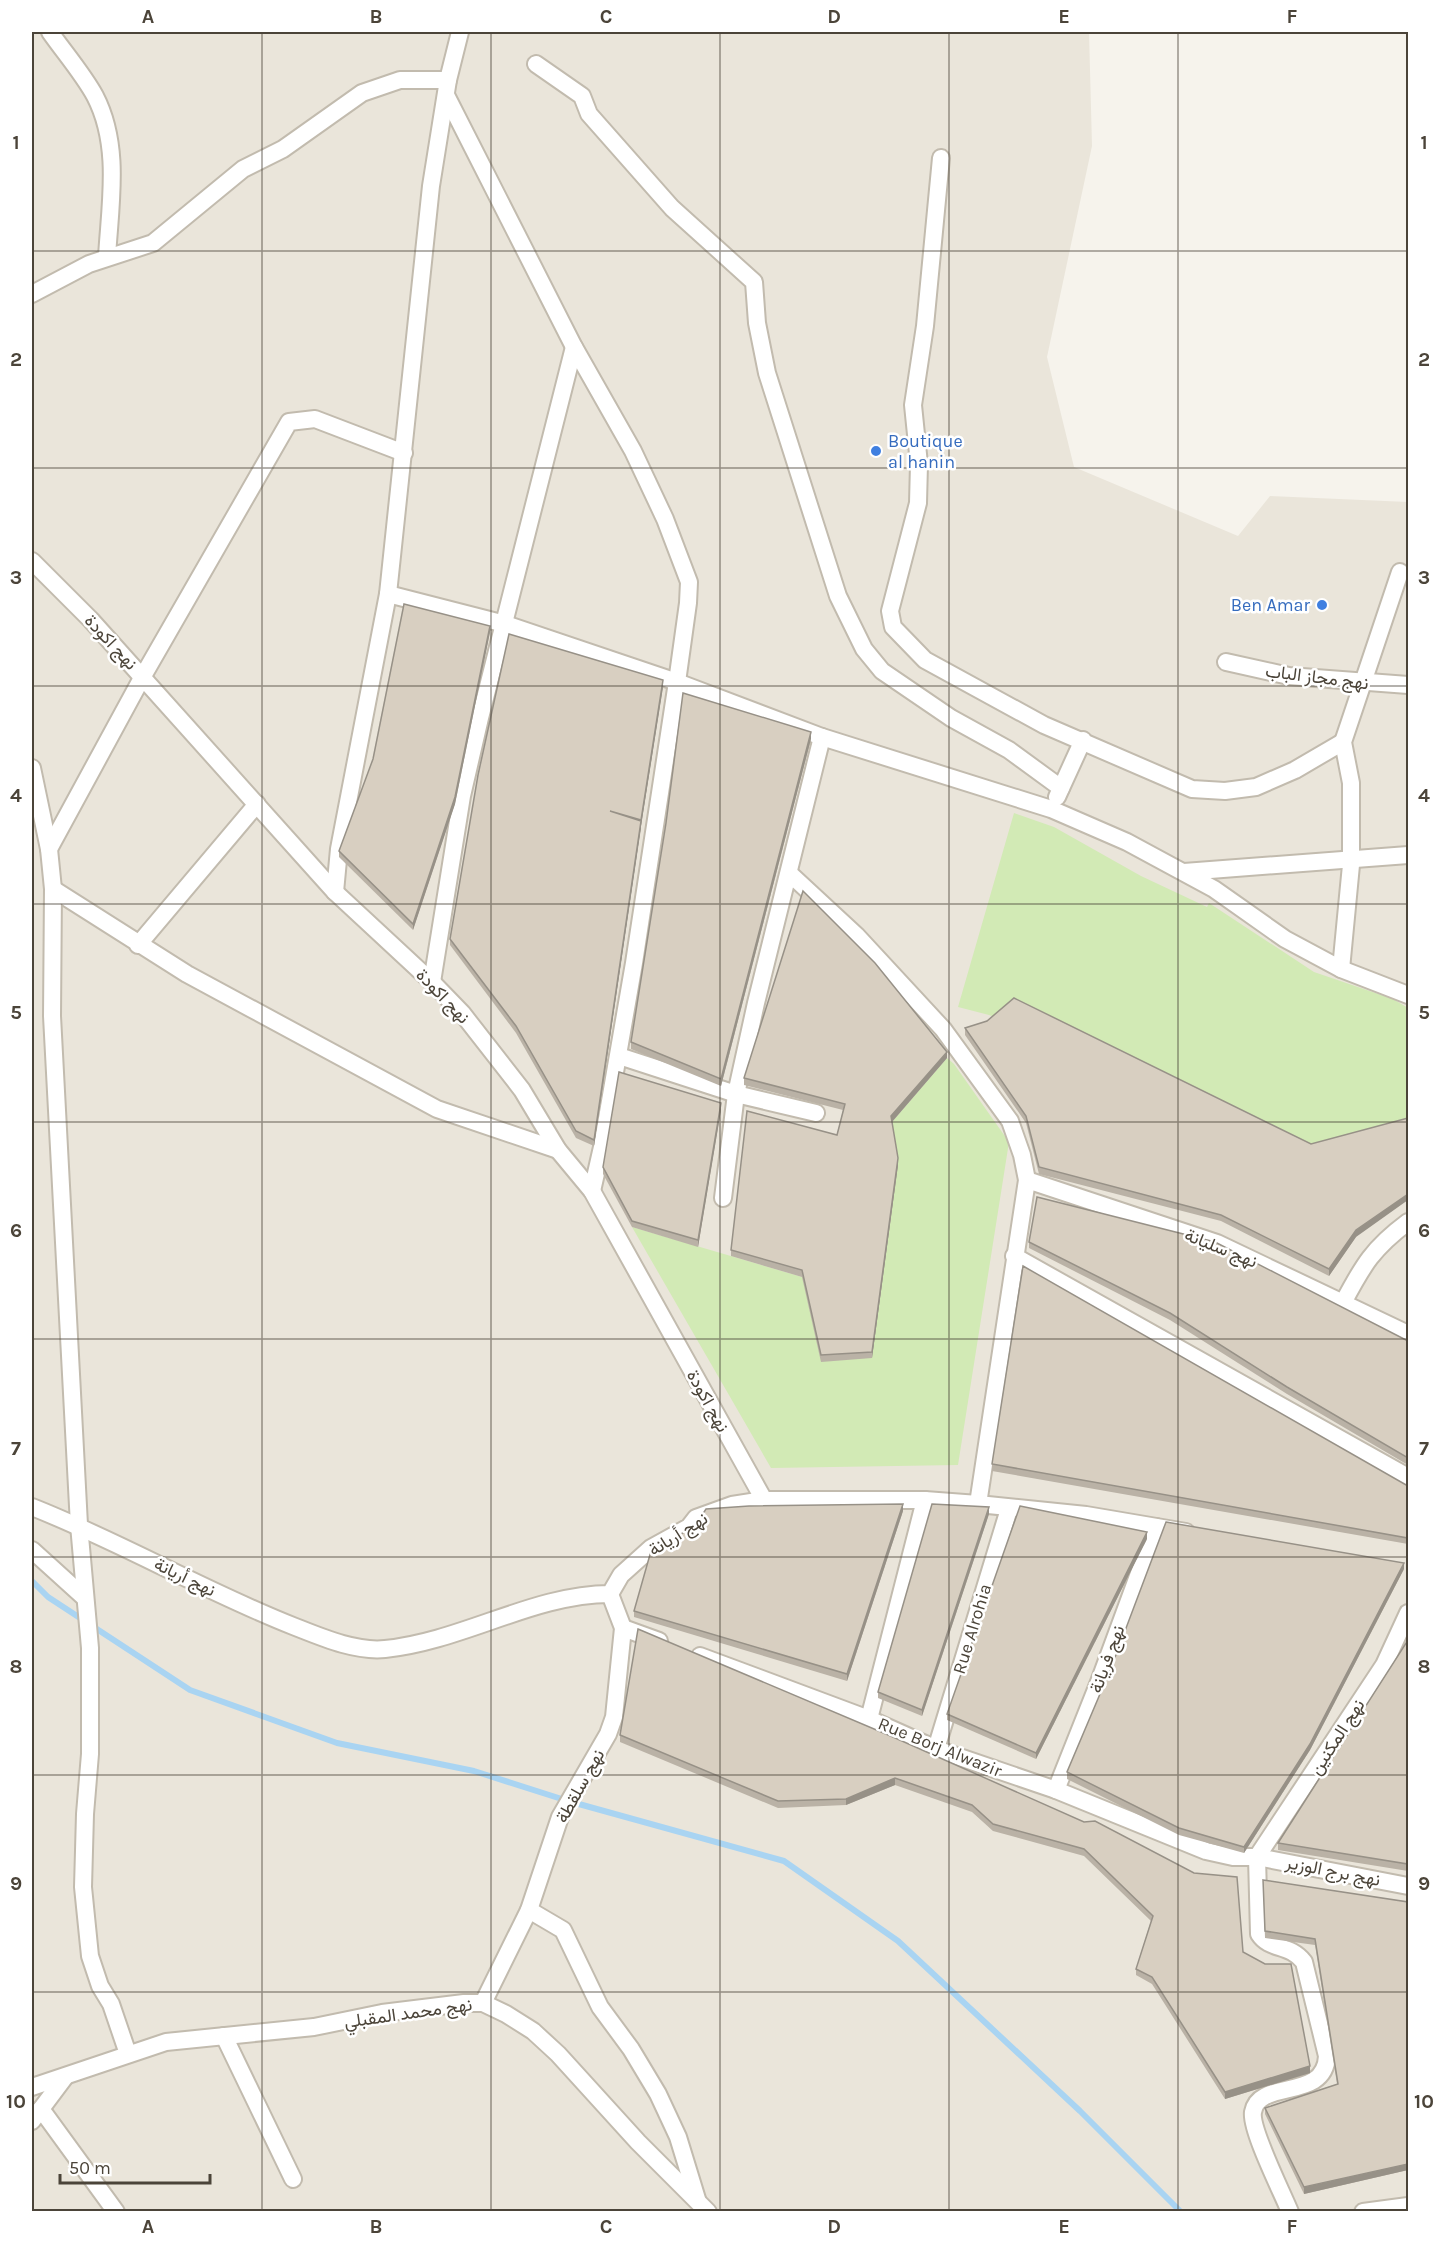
<svg xmlns="http://www.w3.org/2000/svg" width="1440" height="2243" viewBox="0 0 1440 2243" font-family="Karla,Vazirmatn,sans-serif">
<style>
.residential{fill:#eae5da}
.green{fill:#d2eab5}
.lines{fill:none;stroke-linecap:round;stroke-linejoin:round}
.stream{stroke:#a9d4f2;stroke-width:6}
.street-casing{stroke:#c2bbae;stroke-width:20}
.street{stroke:#fff;stroke-width:16}
.wall{fill:#bab2a6}
.shaded-wall{fill:#979187}
.building{fill:#d8cfc1;stroke:#979187;stroke-width:1.5}
.grid{fill:none;stroke:#4b4439;stroke-width:1.5;stroke-opacity:0.55}
.shop-dot{fill:#3f7fe0;stroke:#fff;stroke-width:2}
.labels{text-anchor:middle;stroke-width:5;stroke-linejoin:round;paint-order:stroke}
.shop-label{font-size:18px;fill:#366cbe;stroke:#fff;text-anchor:start}
.street-label{font-size:18px;fill:#4b4439;stroke:#fff}
.neatline{fill:none;stroke:#4b4439;stroke-width:2}
.grid-label{font-size:20px;text-anchor:middle;font-weight:bold;fill:#4b4439}
</style>
<rect width="100%" height="100%" fill="#f6f3ec"/>
<polygon class="residential" points="32,32 1089,32 1092,146 1047,357 1074,467 1238,536 1270,496 1408,502 1408,2211 32,2212"/>
<g class="green">
<polygon points="1014,813 1054,827 1141,876 1207,907 1209,903 1314,972 1393,999 1408,1008 1408,1137 1311,1167 1195,1090 989,1015 958,1007"/>
<polygon points="947,1058 954,1064 1009,1142 958,1465 771,1468 632,1227 802,1277 891,1123"/>
</g>
<g class="lines">
<polyline class="stream" points="32,1581 48,1597 190,1690 337,1743 474,1771 568,1801 784,1861 898,1941 1080,2111 1181,2212"/>
<defs>
<g id="street">
<path d="M50,32c14,20 33,42 45,64 26,50 15,108 12,161"/>
<polyline points="536,64 582,96 589,114 672,208 754,282 757,323 767,373 838,596 864,649 882,671 951,718 1009,750 1061,788"/>
<polyline points="446,95 574,347 633,451 665,519 689,582 688,603 677,682 634,963 602,1147 592,1191"/>
<polyline points="941,158 925,326 913,405 919,464 918,503 890,611 893,627 925,660 1044,725 1192,789 1225,791 1256,787 1295,770 1343,742"/>
<polyline points="32,294 89,264 153,243 243,169 283,149 362,93 400,80 448,80"/>
<polyline points="32,561 91,620 335,892 432,982 462,1013 522,1090 558,1150 592,1191 764,1500"/>
<polyline points="388,594 505,624 677,682 822,737 1051,809 1127,842 1214,889 1285,939 1341,969 1408,995"/>
<polyline points="1226,662 1289,676 1408,685"/>
<polyline points="32,768 49,849 53,889 52,1016 79,1525 90,1648 90,1754 85,1814 83,1887 90,1956 100,1986 111,2004 128,2054"/>
<polyline points="1057,797 1083,740"/>
<polyline points="49,849 143,676 289,422 315,419 404,453"/>
<polyline points="1184,872 1408,855"/>
<polyline points="789,873 856,935 943,1029 1010,1121 1022,1155 1027,1180 978,1504"/>
<polyline points="53,889 187,974 437,1109 558,1150"/>
<polyline points="335,892 339,849 388,594 431,186 448,80 460,32"/>
<polyline points="138,945 257,804"/>
<polyline points="1341,969 1351,865 1351,783 1343,742 1400,572"/>
<polyline points="432,982 462,796 480,718 574,347"/>
<polyline points="619,1056 736,1094 816,1113"/>
<polyline points="1027,1180 1217,1243 1408,1334"/>
<polyline points="723,1198 736,1094 756,1003 822,737"/>
<polyline points="1014,1256 1408,1477"/>
<path d="M1343,1303c20,-38 30,-55 65,-81"/>
<path d="M32,1507c89,35 172,84 261,119 28,11 62,26 92,23 78,-8 149,-55 225,-55l11,-19 30,-27 38,-21 7,-9 36,-13 32,-5h161l53,4 108,11 100,17"/>
<polyline points="32,1550 85,1598"/>
<polyline points="623,1628 659,1641"/>
<polyline points="700,1656 869,1719 936,1749 1056,1790 1206,1851 1233,1857 1257,1857 1408,1886"/>
<polyline points="869,1719 925,1500"/>
<polyline points="936,1749 1009,1509"/>
<polyline points="1056,1790 1099,1682 1156,1527"/>
<path d="M1257,1857l2,77c11,17 30,9 45,28l23,94c-2,46 -68,22 -74,56 -3,17 29,80 37,100"/>
<polyline points="1257,1857 1384,1665 1408,1613"/>
<polyline points="529,1910 563,1930 600,2007 631,2049 658,2094 678,2137 697,2199"/>
<polyline points="483,2003 529,1910 560,1817 608,1734 614,1717 623,1628 610,1594"/>
<polyline points="224,2036 293,2179"/>
<polyline points="32,2087 166,2042 314,2027 382,2013 464,2003 483,2003 506,2014 533,2031 558,2054 638,2142 708,2212"/>
<polyline points="41,2109 116,2212"/>
<polyline points="32,2121 65,2077"/>
<polyline points="1363,2212 1408,2206"/>
</g>
</defs>
<use href="#street" class="street-casing"/>
<use href="#street" class="street"/>
</g>
<g class="wall">
<polygon points="490,632 455,804 413,930 339,857 339,851"/>
<polygon points="663,687 641,826 594,1146 576,1138 516,1033 450,945 450,939"/>
<polygon points="811,739 721,1086 631,1049 631,1042"/>
<polygon points="965,1028 1356,1237 1329,1276 1221,1221 1039,1174 1026,1123 965,1035"/>
<polygon points="947,1058 892,1122 898,1165 872,1358 821,1362 802,1277 731,1256 731,1250 837,1135 843,1110 744,1085 744,1078"/>
<polygon points="721,1110 698,1247 632,1227 603,1174 603,1167"/>
<polygon points="1029,1242 1408,1341 1408,1465 1287,1394 1170,1320 1029,1248"/>
<polygon points="992,1464 1408,1486 1408,1544 992,1471"/>
<polygon points="903,1511 847,1681 634,1617 634,1611"/>
<polygon points="989,1514 922,1716 878,1698 878,1692"/>
<polygon points="1147,1539 1036,1759 947,1720 947,1714"/>
<polygon points="1404,1569 1310,1750 1244,1853 1179,1835 1067,1779 1067,1772"/>
<polygon points="638,1629 1084,1822 1243,1952 1310,2073 1225,2099 1152,1984 1136,1975 1136,1969 1151,1921 1084,1856 993,1831 972,1812 895,1785 846,1805 778,1808 620,1742 620,1735"/>
<polygon points="1408,1640 1408,1871 1278,1850 1278,1843"/>
<polygon points="1263,1880 1408,1902 1408,2170 1304,2194 1265,2114 1265,2108 1337,2084 1315,1945 1265,1938"/>
</g>
<g class="shaded-wall">
<polygon points="490,626 490,632 455,804 413,930 413,924"/>
<polygon points="663,680 663,687 641,826 641,820"/>
<polygon points="811,732 811,739 721,1086 721,1079"/>
<polygon points="641,821 641,828 594,1146 594,1140"/>
<polygon points="947,1052 947,1058 891,1123 891,1116"/>
<polygon points="721,1103 721,1110 698,1247 698,1240"/>
<polygon points="898,1158 898,1165 872,1358 872,1352"/>
<polygon points="1408,1194 1408,1200 1356,1237 1329,1276 1329,1269 1356,1230"/>
<polygon points="903,1504 903,1511 847,1681 847,1674"/>
<polygon points="989,1507 989,1514 922,1716 922,1710"/>
<polygon points="1147,1532 1147,1539 1036,1759 1036,1753"/>
<polygon points="1404,1563 1404,1569 1310,1750 1244,1853 1244,1847"/>
<polygon points="895,1778 895,1785 846,1805 846,1799"/>
<polygon points="1310,2066 1310,2073 1225,2099 1225,2092"/>
<polygon points="1408,2164 1408,2170 1304,2194 1304,2187"/>
</g>
<g class="building">
<polygon points="404,604 490,626 455,797 413,924 339,851 373,759"/>
<polygon points="509,634 663,680 641,820 610,811 641,821 594,1140 576,1131 516,1026 450,939 478,775"/>
<polygon points="683,693 811,732 721,1079 631,1042 666,823"/>
<polygon points="803,891 875,963 947,1052 891,1116 898,1158 872,1352 821,1355 802,1270 731,1250 747,1111 837,1135 845,1104 744,1078"/>
<polygon points="1014,998 1311,1144 1408,1118 1408,1194 1356,1230 1329,1269 1221,1215 1039,1167 1026,1116 965,1028 987,1021"/>
<polygon points="619,1072 721,1103 698,1240 632,1221 603,1167"/>
<polygon points="1037,1197 1215,1242 1408,1341 1408,1458 1287,1387 1170,1313 1029,1242"/>
<polygon points="1023,1266 1408,1486 1408,1538 992,1464"/>
<polygon points="903,1504 847,1674 634,1611 651,1551 695,1526 706,1509 749,1506"/>
<polygon points="932,1504 989,1507 922,1710 878,1692"/>
<polygon points="1020,1506 1147,1532 1036,1753 947,1714"/>
<polygon points="1166,1522 1404,1563 1310,1744 1244,1847 1179,1828 1067,1772 1111,1668"/>
<polygon points="638,1629 893,1737 1084,1822 1095,1821 1194,1873 1237,1877 1243,1952 1265,1964 1291,1964 1310,2066 1225,2092 1152,1977 1136,1969 1153,1916 1084,1849 993,1824 972,1805 895,1778 846,1799 778,1801 620,1735"/>
<polygon points="1408,1640 1408,1864 1278,1843"/>
<polygon points="1263,1880 1408,1902 1408,2164 1304,2187 1265,2108 1338,2084 1315,1939 1265,1931"/>
</g>
<path class="grid" d="M262,32v2180M491,32v2180M720,32v2180M949,32v2180M1178,32v2180M32,251h1376M32,468h1376M32,686h1376M32,904h1376M32,1122h1376M32,1339h1376M32,1557h1376M32,1775h1376M32,1992h1376"/>
<g class="shop-dot">
<circle cx="876" cy="451" r="6"/>
<circle cx="1322" cy="605" r="6"/>
</g>
<g class="labels">
<g class="shop-label">
<text x="888" y="447">Boutique<tspan x="888" dy="21">al hanin</tspan></text>
<text x="1310" y="611" text-anchor="end">Ben Amar</text>
</g>
<g class="street-label">
<text transform="translate(111 642) rotate(47)" y="6">نهج اكودة</text>
<text transform="translate(1317 677) rotate(7)" y="6">نهج مجاز الباب</text>
<text transform="translate(443 996) rotate(46)" y="6">نهج اكودة</text>
<text transform="translate(1221 1248) rotate(22)" y="6">نهج سليانة</text>
<text transform="translate(708 1401) rotate(61)" y="6">نهج اكودة</text>
<text transform="translate(678 1534) rotate(-32)" y="6">نهج أريانة</text>
<text transform="translate(185 1577) rotate(26)" y="6">نهج أريانة</text>
<text transform="translate(972 1629) rotate(-73)" y="6">Rue Alrohia</text>
<text transform="translate(1107 1659) rotate(-70)" y="6">نهج فريانة</text>
<text transform="translate(1337 1737) rotate(-57)" y="6">نهج المكنين</text>
<text transform="translate(940 1747) rotate(22)" y="6">Rue Borj Alwazir</text>
<text transform="translate(580 1786) rotate(-61)" y="6">نهج سلقطة</text>
<text transform="translate(1333 1871) rotate(11)" y="6">نهج برج الوزير</text>
<text transform="translate(408 2013) rotate(-8)" y="6">نهج محمد المقبلي</text>
</g>
</g>
<rect width="1440" height="2243" fill="none" stroke="#ffffff" stroke-width="66"/>
<path d="M60 2174v9h150v-9" fill="none" stroke="#4b4439" stroke-width="3"/>
<text x="69" y="2174" font-size="18" fill="#4b4439" stroke="#ffffff" stroke-width="4.5" paint-order="stroke">50 m</text>
<rect x="33" y="33" width="1374" height="2177" class="neatline"/>
<g class="grid-label">
<text x="148" y="23">A</text>
<text x="376" y="23">B</text>
<text x="606" y="23">C</text>
<text x="834" y="23">D</text>
<text x="1064" y="23">E</text>
<text x="1292" y="23">F</text>
<text x="16" y="149">1</text>
<text x="1424" y="149">1</text>
<text x="16" y="366">2</text>
<text x="1424" y="366">2</text>
<text x="16" y="584">3</text>
<text x="1424" y="584">3</text>
<text x="16" y="802">4</text>
<text x="1424" y="802">4</text>
<text x="16" y="1019">5</text>
<text x="1424" y="1019">5</text>
<text x="16" y="1237">6</text>
<text x="1424" y="1237">6</text>
<text x="16" y="1455">7</text>
<text x="1424" y="1455">7</text>
<text x="16" y="1673">8</text>
<text x="1424" y="1673">8</text>
<text x="16" y="1890">9</text>
<text x="1424" y="1890">9</text>
<text x="16" y="2108">10</text>
<text x="1424" y="2108">10</text>
<text x="148" y="2233">A</text>
<text x="376" y="2233">B</text>
<text x="606" y="2233">C</text>
<text x="834" y="2233">D</text>
<text x="1064" y="2233">E</text>
<text x="1292" y="2233">F</text>
</g>
</svg>
